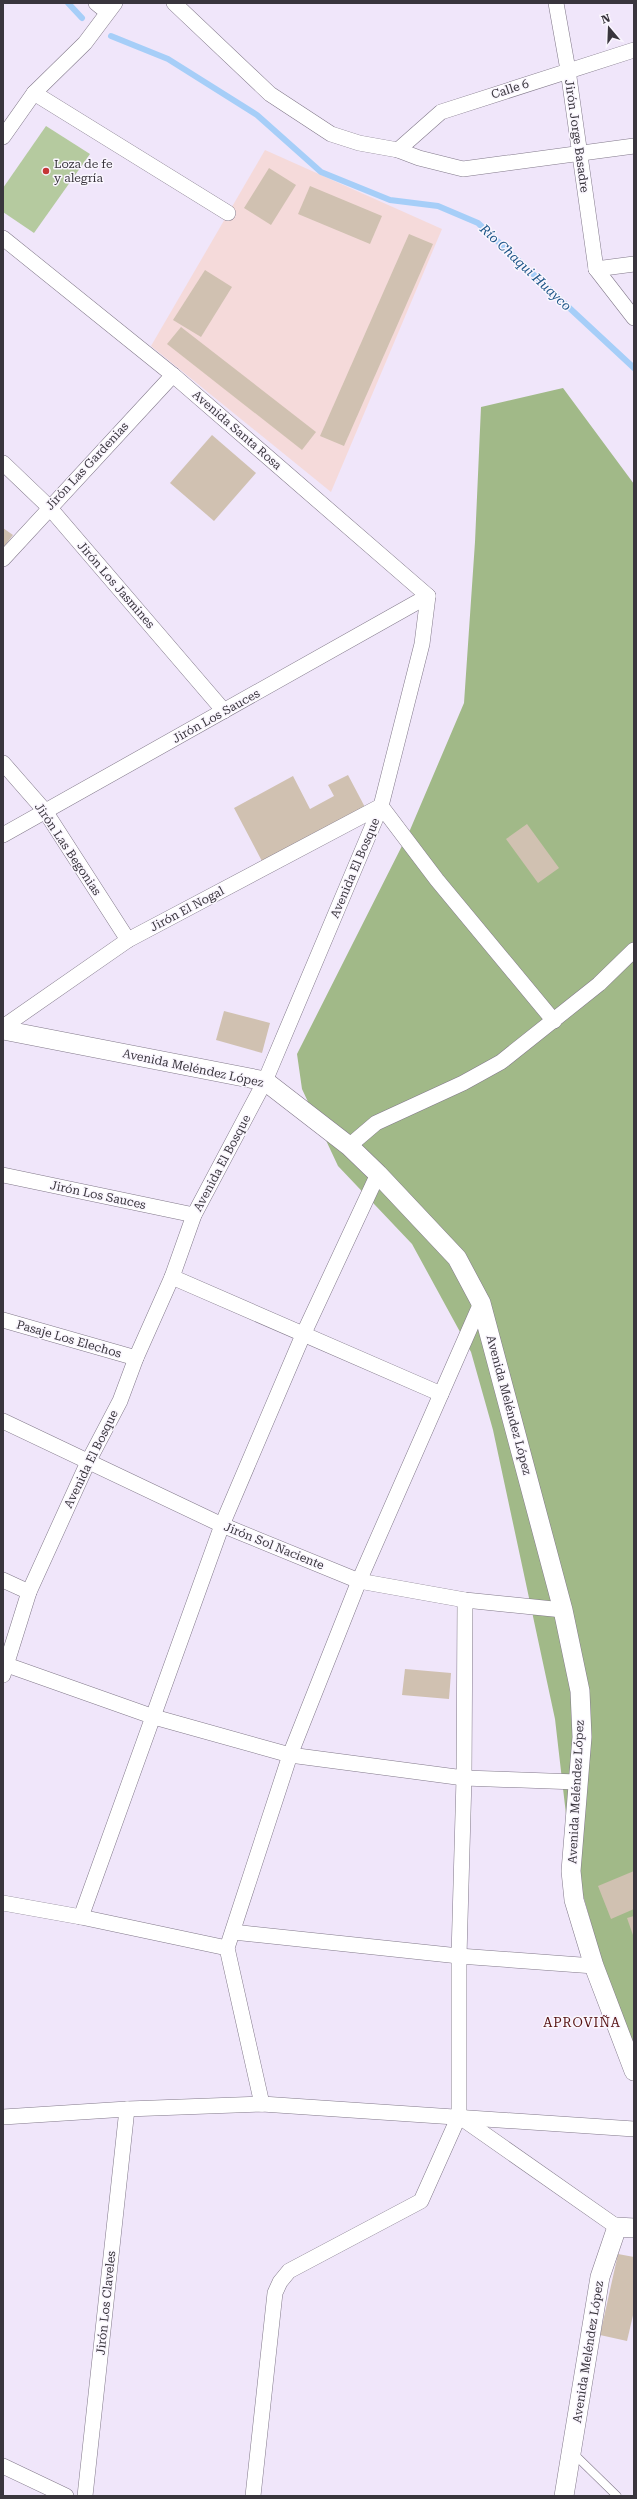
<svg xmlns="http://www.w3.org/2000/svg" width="637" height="2499" viewBox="0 0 637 2499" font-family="'Roboto Serif',serif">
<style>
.education{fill:#f5dada}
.green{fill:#b5ca9f}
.forest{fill:#a1b988}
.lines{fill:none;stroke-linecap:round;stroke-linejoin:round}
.stream{stroke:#a6cef8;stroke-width:6}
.building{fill:#d0c1b1}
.service-casing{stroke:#82798a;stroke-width:9}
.minor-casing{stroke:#82798a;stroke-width:16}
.tertiary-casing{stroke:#82798a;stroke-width:20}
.service{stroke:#fff;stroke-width:8}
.minor{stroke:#fff;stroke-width:15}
.tertiary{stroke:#fff;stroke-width:19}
.poi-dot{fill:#c53636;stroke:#faf6fe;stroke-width:1.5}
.labels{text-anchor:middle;stroke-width:3;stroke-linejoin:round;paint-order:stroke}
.street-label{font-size:12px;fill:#39353d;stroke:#faf6fe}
.poi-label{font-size:12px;fill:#39353d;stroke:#faf6fe;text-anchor:start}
.water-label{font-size:13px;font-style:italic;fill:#1d5588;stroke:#faf6fe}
.neighbourhood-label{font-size:13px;letter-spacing:1px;fill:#571313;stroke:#faf6fe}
</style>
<rect width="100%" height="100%" fill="#f0e6fa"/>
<polygon class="education" points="265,150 442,229 331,492 151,346"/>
<polygon class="green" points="46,126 90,154 34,233 3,212 3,188"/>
<polygon class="forest" points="563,388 634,484 634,2047 604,1969 570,1849 555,1719 493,1430 471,1352 412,1244 338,1166 302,1089 297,1054 410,830 464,703 475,542 481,407"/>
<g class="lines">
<g class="stream">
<polyline points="68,3 82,18"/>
<polyline points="111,36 168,59 257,115 321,172 390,200 438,206 478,223 634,368"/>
</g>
</g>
<g class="building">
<polygon points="269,168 296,185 271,225 244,208"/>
<polygon points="310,186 382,216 370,244 298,214"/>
<polygon points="409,234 433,244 344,446 320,436"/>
<polygon points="205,270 232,287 201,337 173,320"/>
<polygon points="181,327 316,432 302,450 167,344"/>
<polygon points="212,435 256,473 214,521 170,483"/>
<polygon points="3,528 13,535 3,548"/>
<polygon points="348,775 367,811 264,865 234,808 293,776 310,809 334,796 328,785"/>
<polygon points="527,824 559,868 538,883 506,839"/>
<polygon points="224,1011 270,1023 262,1053 216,1040"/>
<polygon points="405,1669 451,1673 449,1699 402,1695"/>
<polygon points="634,1871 634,1909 611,1919 598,1886"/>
<polygon points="634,1916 634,1938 627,1918"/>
<polygon points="618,2254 634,2257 634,2311 627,2341 600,2335"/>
</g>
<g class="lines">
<defs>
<polyline id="service" points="572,2452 617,2496"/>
<g id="minor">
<polyline points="96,3 107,12"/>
<polyline points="174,3 270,94 331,134 359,143 398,150 419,158 463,169 634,146"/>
<polyline points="556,3 568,70 596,269 634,318"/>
<polyline points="34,93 228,213"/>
<polyline points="3,137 34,93 85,43 115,3"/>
<polyline points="398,150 441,112 634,50"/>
<polyline points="3,238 173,375 428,596 422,644 381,806 265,1081 194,1215 172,1277 136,1358 120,1401 88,1462 29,1592 3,1675"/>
<polyline points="596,269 634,264"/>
<polyline points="3,463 49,507 224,711"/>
<polyline points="3,559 173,375"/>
<polyline points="3,763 45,811 128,940"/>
<polyline points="3,835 428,596"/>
<polyline points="3,1027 128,940 381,806 437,880 554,1021"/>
<polyline points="349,1146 376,1123 463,1083 501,1062 599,984 634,950"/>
<polyline points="3,1175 194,1215"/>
<polyline points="172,1277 441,1394"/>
<polyline points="3,1320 136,1358"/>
<polyline points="3,1421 222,1525 359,1581 465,1600 563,1610"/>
<polyline points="3,1580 29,1592"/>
<polyline points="7,1665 154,1717 290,1755 464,1778 577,1782"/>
<polyline points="3,1903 81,1917 227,1948"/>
<polyline points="81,1917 222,1525 303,1335 378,1174"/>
<polyline points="233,1932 459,1956 594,1966"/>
<polyline points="262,2104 227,1948 290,1755 359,1581 481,1303"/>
<polyline points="3,2117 127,2109 262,2104 634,2129"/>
<polyline points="460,2117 617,2227"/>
<polyline points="3,2466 66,2496"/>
<polyline points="85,2496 127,2109"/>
<polyline points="253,2496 275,2293 280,2282 289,2271 421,2201 459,2116 459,1956 464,1778 465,1600"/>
</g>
<g id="tertiary">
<polyline points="3,1030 265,1081 349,1146 378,1174 457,1258 481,1303 563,1610 580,1691 582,1737 571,1871 574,1900 594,1966 634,2071"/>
<polyline points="564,2496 600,2277 617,2227 634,2228"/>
</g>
</defs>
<use href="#service" class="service-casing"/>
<use href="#minor" class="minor-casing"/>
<use href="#tertiary" class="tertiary-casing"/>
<use href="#service" class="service"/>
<use href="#minor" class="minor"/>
<use href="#tertiary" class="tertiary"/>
</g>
<circle class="poi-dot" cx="46" cy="171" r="4"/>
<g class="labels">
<g class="street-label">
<text transform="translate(510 89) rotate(-18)" y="4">Calle 6</text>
<text transform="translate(577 136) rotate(82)" y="4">Jirón Jorge Basadre</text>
<text transform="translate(237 430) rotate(41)" y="4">Avenida Santa Rosa</text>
<text transform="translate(87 466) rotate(-47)" y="4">Jirón Las Gardenias</text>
<text transform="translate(116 585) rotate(49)" y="4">Jirón Los Jasmines</text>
<text transform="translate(216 716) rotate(-29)" y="4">Jirón Los Sauces</text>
<text transform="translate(68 849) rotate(56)" y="4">Jirón Las Begonias</text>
<text transform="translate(355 868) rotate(-67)" y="4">Avenida El Bosque</text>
<text transform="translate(187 909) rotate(-28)" y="4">Jirón El Nogal</text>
<text transform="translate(193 1068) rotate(12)" y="4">Avenida Meléndez López</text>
<text transform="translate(222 1163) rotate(-62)" y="4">Avenida El Bosque</text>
<text transform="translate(98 1195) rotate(12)" y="4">Jirón Los Sauces</text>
<text transform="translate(69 1339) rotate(16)" y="4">Pasaje Los Elechos</text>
<text transform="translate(509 1405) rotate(75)" y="4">Avenida Meléndez López</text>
<text transform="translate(91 1459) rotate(-64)" y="4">Avenida El Bosque</text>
<text transform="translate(274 1546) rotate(22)" y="4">Jirón Sol Naciente</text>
<text transform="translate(576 1792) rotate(-87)" y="4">Avenida Meléndez López</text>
<text transform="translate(106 2303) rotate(-84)" y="4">Jirón Los Claveles</text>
<text transform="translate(588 2352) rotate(-81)" y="4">Avenida Meléndez López</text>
</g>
<g class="poi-label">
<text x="54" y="168">Loza de fe<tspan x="54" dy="14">y alegría</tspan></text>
</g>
<g class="water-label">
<text transform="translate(526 267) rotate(43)" y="5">Río Chaqui Huayco</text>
</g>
<g class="neighbourhood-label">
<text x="582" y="2027">APROVIÑA</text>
</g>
</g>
<rect width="637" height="2499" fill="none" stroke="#39353d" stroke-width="8"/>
<g transform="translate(609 28) rotate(341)" stroke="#faf6fe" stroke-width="3" paint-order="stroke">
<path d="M0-3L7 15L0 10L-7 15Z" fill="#39353d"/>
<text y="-6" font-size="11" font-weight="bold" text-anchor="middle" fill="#39353d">N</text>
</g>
</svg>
